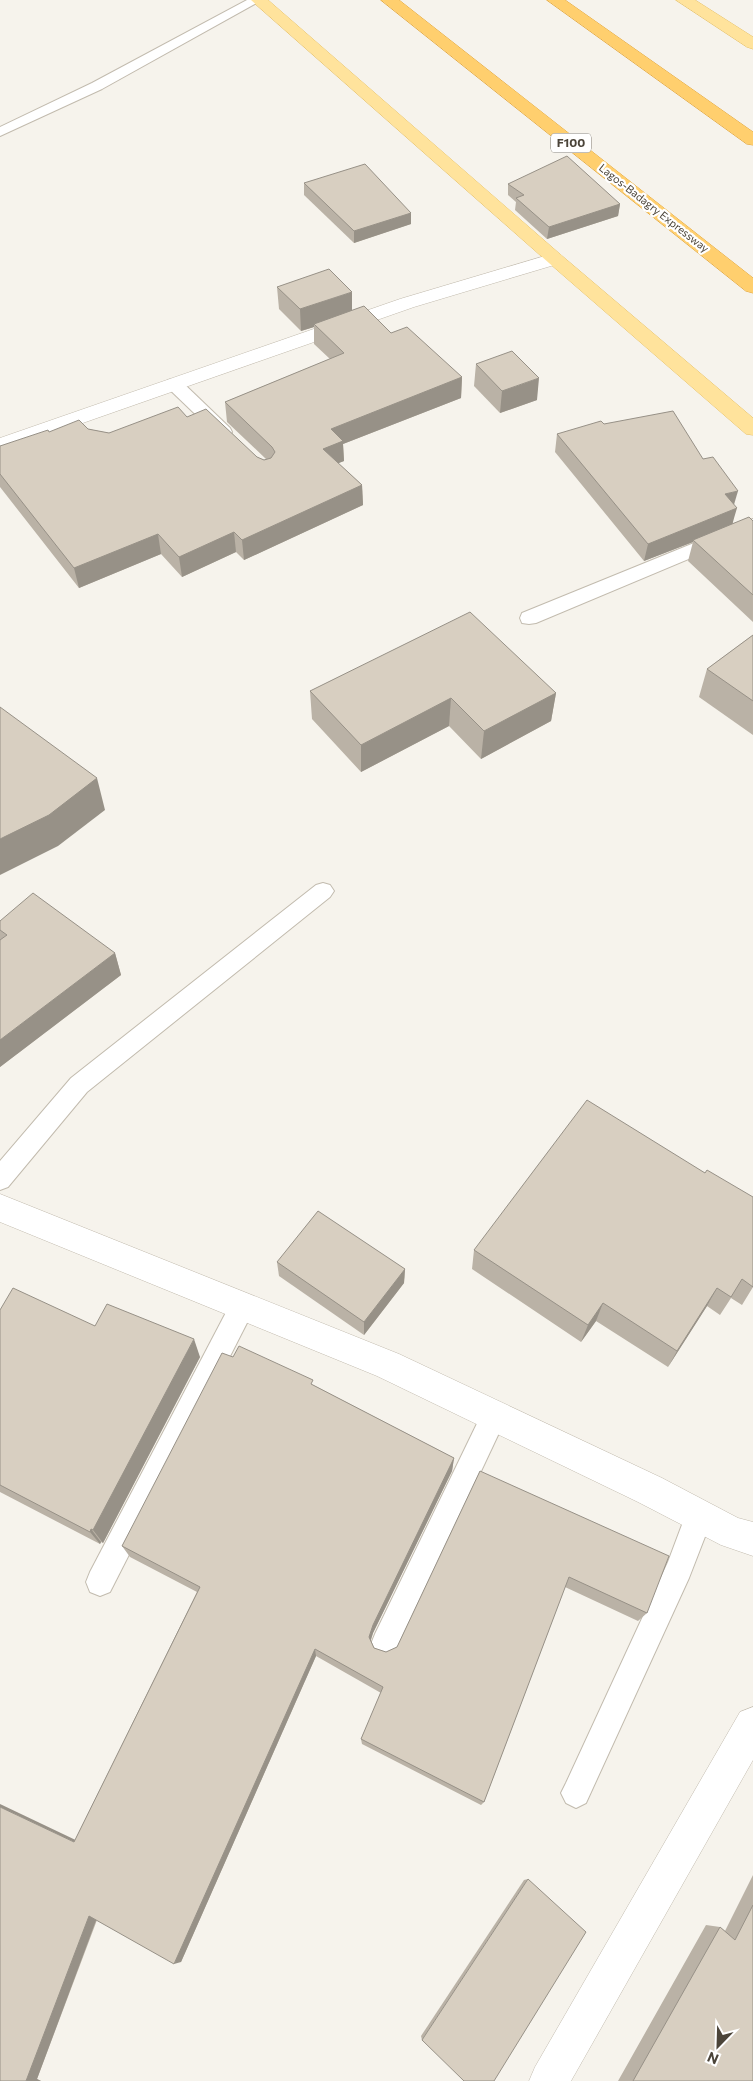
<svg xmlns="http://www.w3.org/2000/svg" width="753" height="2081" viewBox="0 0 753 2081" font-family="Commissioner,sans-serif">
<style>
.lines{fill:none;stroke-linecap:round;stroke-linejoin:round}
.lane-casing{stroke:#c2bbae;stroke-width:2}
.street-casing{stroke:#c2bbae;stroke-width:1}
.primary-casing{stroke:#e6c16a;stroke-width:1}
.highway-casing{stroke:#e0a43c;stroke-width:1}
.lane{fill:#fff;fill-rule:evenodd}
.street{fill:#fff;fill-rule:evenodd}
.primary{fill:#ffe39c;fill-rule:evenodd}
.highway{fill:#ffcf6e;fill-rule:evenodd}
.wall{fill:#bab2a6}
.shaded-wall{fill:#979187}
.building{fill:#d8cfc1;stroke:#979187}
.labels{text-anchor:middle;stroke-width:4.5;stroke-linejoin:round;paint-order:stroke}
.far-street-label{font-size:11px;fill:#4b4439;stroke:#fff}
.shield{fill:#fff;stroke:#817c74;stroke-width:1}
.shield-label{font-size:12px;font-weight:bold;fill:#4b4439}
</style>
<rect width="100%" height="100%" fill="#f6f3ec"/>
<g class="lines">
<defs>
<g id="lane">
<polygon points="247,0 262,0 102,89 0,136 0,127 92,83"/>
<polygon points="174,379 180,380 230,428 232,432 230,436 224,437 218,436 168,388 166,384 168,380"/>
<polygon points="753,519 753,532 536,623 529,624 522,623 520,618 522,613"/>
<polygon points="323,883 330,885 334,891 330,897 87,1092 8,1187 0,1190 0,1161 71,1078 316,885"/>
<polygon points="242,1295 251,1299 255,1307 251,1315 110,1592 100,1596 90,1592 86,1582 90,1572 233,1299"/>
<polygon points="494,1403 503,1407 507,1416 395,1654 385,1658 375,1654 371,1644 375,1634 485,1407"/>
<polygon points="699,1502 709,1506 713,1516 689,1578 586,1803 576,1808 566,1803 561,1793 566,1783 668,1562 689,1506"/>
</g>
<g id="street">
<polygon points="555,253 561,255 564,259 561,263 414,307 0,452 0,438 400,299"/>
<polygon points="0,1194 399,1354 662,1478 738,1518 753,1522 753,1556 721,1545 638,1502 377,1376 0,1222"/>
<polygon points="753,1707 753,1760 571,2081 529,2081 535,2067 740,1712"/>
</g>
<g id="primary">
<polygon points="251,0 268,0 561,255 753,418 753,435 746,434 549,263"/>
<polygon points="676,0 695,0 753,37 753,49 747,47"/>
</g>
<g id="highway">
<polygon points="381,0 399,0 753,278 753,293 746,291"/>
<polygon points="547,0 565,0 753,132 753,145 747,144"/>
</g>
</defs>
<use href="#lane" class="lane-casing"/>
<use href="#street" class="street-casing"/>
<use href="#primary" class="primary-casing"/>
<use href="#highway" class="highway-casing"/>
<use href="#lane" class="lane"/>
<use href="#street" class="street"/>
<use href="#primary" class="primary"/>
<use href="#highway" class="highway"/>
</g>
<g class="wall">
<polygon points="304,183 411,213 411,224 354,243 304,195"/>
<polygon points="508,184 620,204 618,216 547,239 515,210 516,202 508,195"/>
<polygon points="277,287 352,310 391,333 462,377 461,398 343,444 344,461 338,463 362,485 363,505 244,560 236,552 182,577 161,554 79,588 0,487 0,446 49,432 88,429 109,433 187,417 257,457 264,460 266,459 227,422 225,402 330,359 314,344 314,327 301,331 279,309"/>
<polygon points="476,364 537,400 500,413 474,386"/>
<polygon points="604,424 703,459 734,505 733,523 753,521 753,622 688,561 693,542 644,561 555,452 557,434"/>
<polygon points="753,635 753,735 699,697 707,669"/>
<polygon points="310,691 556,693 551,721 481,759 449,726 361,772 312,719"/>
<polygon points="0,921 115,953 121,975 0,1067"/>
<polygon points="705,1173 753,1287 742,1305 731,1298 720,1315 707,1306 668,1367 596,1321 581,1342 472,1269 474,1250"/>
<polygon points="277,1262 405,1269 404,1283 364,1335 279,1276"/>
<polygon points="0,1310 95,1326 200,1357 103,1543 101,1542 100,1544 0,1492"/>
<polygon points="233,1357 313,1385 454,1458 452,1471 373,1633 371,1640 374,1648 386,1652 397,1647 480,1471 647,1613 638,1621 565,1587 484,1802 481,1805 362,1744 361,1739 381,1693 316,1656 181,1962 97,1920 37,2079 41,2081 0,2081 75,1840 197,1592 130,1557 122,1546"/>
<polygon points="753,1875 753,2081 618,2081 706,1925 720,1927 725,1931"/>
<polygon points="528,1879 422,2040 421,2036 524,1880"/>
</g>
<g class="shaded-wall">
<polygon points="620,204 618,216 547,239 549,227"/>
<polygon points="411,213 411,224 354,243 354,231"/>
<polygon points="352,292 352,314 314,324 314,327 301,331 300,309"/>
<polygon points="462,377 461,398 343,444 344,461 324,469 323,449 331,429"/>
<polygon points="539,378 537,400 500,413 502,391"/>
<polygon points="362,485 363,505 244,560 242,540"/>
<polygon points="738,491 733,508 725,494"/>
<polygon points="737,508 732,525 693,540 693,542 644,561 648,544"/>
<polygon points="234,532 236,552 182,577 179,557"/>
<polygon points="158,534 161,554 79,588 74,568"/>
<polygon points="556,693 551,721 481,759 484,731"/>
<polygon points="451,698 449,726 361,772 361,745"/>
<polygon points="97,778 105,810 58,846 0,875 0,839"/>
<polygon points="115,953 121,975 0,1067 0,1040"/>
<polygon points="405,1269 404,1283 364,1335 364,1322"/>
<polygon points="717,1288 707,1306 668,1367 677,1351"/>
<polygon points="603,1303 596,1321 581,1342 588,1325"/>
<polygon points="194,1339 200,1357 103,1543 93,1530"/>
<polygon points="454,1458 452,1471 373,1633 369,1645 369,1637 373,1625"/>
<polygon points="91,1529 101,1542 100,1544 90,1532"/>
<polygon points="315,1649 316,1656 181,1962 174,1964"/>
<polygon points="0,1804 84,1844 74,1842 0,1807"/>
<polygon points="98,1915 37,2079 41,2081 26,2081 89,1916"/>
</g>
<g class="building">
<polygon points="567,156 620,204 549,227 516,198 524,195 508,184"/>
<polygon points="365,164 411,213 354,231 304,183"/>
<polygon points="329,269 352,292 300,309 277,287"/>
<polygon points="364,306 391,333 407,327 462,377 331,429 343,441 323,449 362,485 242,540 234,532 179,557 158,534 74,568 0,474 0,446 48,430 49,432 79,420 88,429 109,433 178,407 187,417 206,409 257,457 264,460 271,458 275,452 272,447 225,402 344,353 314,324"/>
<polygon points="512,351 539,378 502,391 476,364"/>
<polygon points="673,411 703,459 713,457 738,491 725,494 737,508 648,544 557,434 601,421 604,424"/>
<polygon points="749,517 753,521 753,595 693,540"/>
<polygon points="470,612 556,693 484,731 451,698 361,745 310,691"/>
<polygon points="753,635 753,701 707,669"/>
<polygon points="0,707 97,778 49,815 0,839"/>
<polygon points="33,893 115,953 0,1040 0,940 7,935 0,930 0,921"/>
<polygon points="587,1100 705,1173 707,1170 753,1197 753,1287 742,1279 731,1297 717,1288 677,1351 603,1303 588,1325 474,1250"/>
<polygon points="318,1211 405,1269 364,1322 277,1262"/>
<polygon points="13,1288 95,1326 107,1304 194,1339 93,1530 91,1529 90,1532 0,1485 0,1310"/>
<polygon points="239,1346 313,1380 311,1384 454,1458 373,1625 369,1637 374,1648 386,1652 397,1647 480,1471 669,1556 647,1613 569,1577 484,1802 361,1739 383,1687 315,1649 174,1964 89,1916 26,2081 0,2081 0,1807 74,1842 200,1587 122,1546 222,1353 233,1357"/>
<polygon points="528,1879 586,1932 494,2081 464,2081 422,2040"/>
<polygon points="753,1905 753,2081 633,2081 720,1927 735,1940"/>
</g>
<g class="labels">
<g class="far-street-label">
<text transform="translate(654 208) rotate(38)" y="4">Lagos-Badagry Expressway</text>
</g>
<rect class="shield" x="551" y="133.5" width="40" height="19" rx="4"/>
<g class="shield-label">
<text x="571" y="147">F100</text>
</g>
</g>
<g transform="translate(718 2046) rotate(203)" stroke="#ffffff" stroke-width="4" paint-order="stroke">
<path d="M0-4L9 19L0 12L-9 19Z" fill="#4b4439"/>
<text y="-8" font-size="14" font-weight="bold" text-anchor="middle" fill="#4b4439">N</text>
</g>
</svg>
